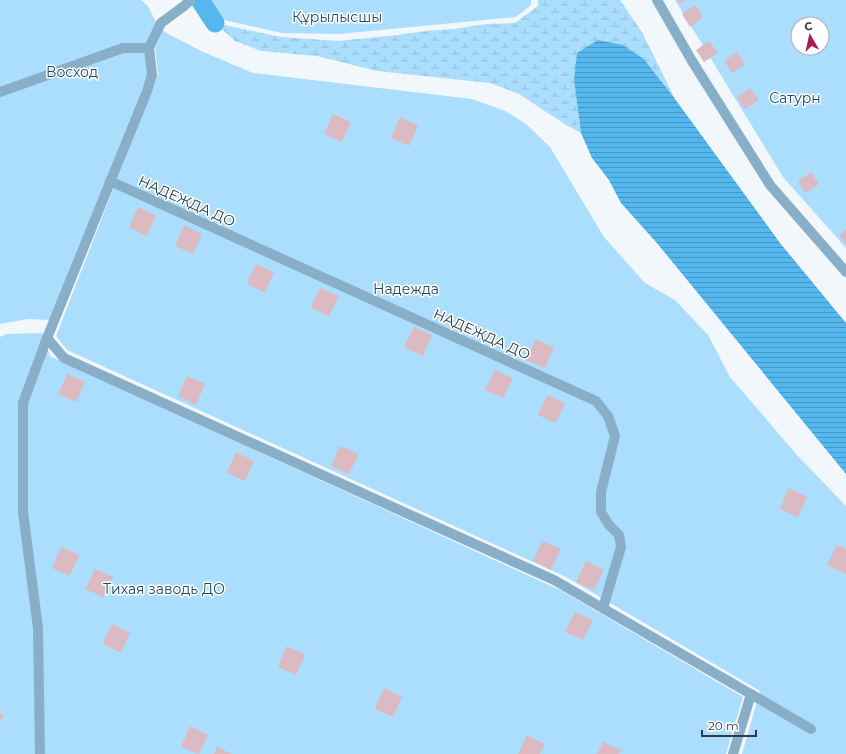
<svg xmlns="http://www.w3.org/2000/svg" width="846" height="754" viewBox="0 0 846 754" font-family="Montserrat,sans-serif">
<style>
.green{fill:#abdefd;fill-rule:evenodd}
.wetland{fill:url(#wetland-marsh)}
.water{fill:url(#water-rules)}
.lines{fill:none;stroke-linecap:round;stroke-linejoin:round}
.canal{stroke:#54b8ef;stroke-width:19}
.building{fill:#dbbac1}
.minor{stroke:#88afc7;stroke-width:10}
.labels{text-anchor:middle;stroke-width:3;stroke-linejoin:round;paint-order:stroke}
.park-label{font-size:14px;fill:#214a62;stroke:#fff}
.street-label{font-size:14px;fill:#2f3a41;stroke:#fff}
</style>
<defs>
<pattern id="wetland-marsh" width="20" height="14" patternUnits="userSpaceOnUse"><rect width="20" height="14" fill="#abdefd"/><path d="M1 5h8M5 5V1M11 12h8M15 12V8" fill="none" stroke="#93bfda"/></pattern>
<pattern id="water-rules" width="6" height="5" patternUnits="userSpaceOnUse"><rect width="6" height="5" fill="#54b8ef"/><path d="M0 2.5h6" fill="none" stroke="#4697c3"/></pattern>
</defs>
<rect width="100%" height="100%" fill="#f2f7fb"/>
<g class="green">
<polygon points="0,0 141,0 148,6 157,24 148,74 50,320 28,319 0,324"/>
<polygon points="207,0 531,0 531,5 516,17 339,34 282,33 220,19"/>
<path d="M675,0h171v248l-63,-71zM798,24h24v24h-24z"/>
<polygon points="163,31 201,51 253,73 472,99 505,111 526,124 550,147 604,237 645,283 675,300 708,335 730,377 797,455 846,506 846,754 742,754 760,691 566,577 67,350 56,336 158,74 155,49"/>
<polygon points="42,333 50,356 562,591 743,697 726,754 0,754 0,337 6,334"/>
</g>
<polygon class="wetland" points="538,0 620,0 642,32 675,99 644,59 623,45 574,80 581,133 566,125 519,94 490,83 377,71 317,56 261,51 235,41 215,23 281,37 338,41 397,35 425,31 454,29 486,24 515,23 538,6"/>
<polygon class="water" points="598,40 623,45 644,59 675,99 780,243 846,323 846,474 656,242 621,203 609,180 592,158 581,133 574,80 577,53"/>
<g class="lines">
<polyline class="canal" points="200,0 215,23"/>
</g>
<g class="building">
<polygon points="677,0 685,0 680,4"/>
<polygon points="695,5 703,17 690,27 682,14"/>
<polygon points="709,41 718,53 704,62 696,50"/>
<polygon points="737,52 745,64 732,73 724,61"/>
<polygon points="750,88 759,100 745,109 737,97"/>
<polygon points="333,114 351,122 342,142 324,134"/>
<polygon points="400,117 418,126 409,146 391,138"/>
<polygon points="811,172 819,184 806,193 798,181"/>
<polygon points="138,207 156,215 147,236 129,227"/>
<polygon points="184,225 202,234 193,254 175,246"/>
<polygon points="846,230 846,244 839,235"/>
<polygon points="256,264 274,272 265,293 247,284"/>
<polygon points="320,288 339,296 329,316 311,308"/>
<polygon points="414,327 432,335 423,356 404,347"/>
<polygon points="536,339 554,348 545,368 526,360"/>
<polygon points="495,370 513,378 503,398 485,390"/>
<polygon points="67,374 85,382 76,402 58,394"/>
<polygon points="187,376 205,384 196,405 178,396"/>
<polygon points="547,395 565,403 556,423 538,415"/>
<polygon points="340,446 359,454 349,474 331,466"/>
<polygon points="236,452 254,461 245,481 227,473"/>
<polygon points="789,488 807,497 798,517 780,509"/>
<polygon points="542,541 561,549 551,570 533,561"/>
<polygon points="837,545 846,549 846,574 827,565"/>
<polygon points="61,547 79,555 70,576 52,568"/>
<polygon points="586,561 604,570 594,590 576,582"/>
<polygon points="95,569 113,577 103,597 85,589"/>
<polygon points="575,612 593,620 583,640 565,632"/>
<polygon points="112,624 130,633 121,653 103,644"/>
<polygon points="287,646 305,655 296,675 278,667"/>
<polygon points="384,688 402,697 393,717 375,709"/>
<polygon points="0,713 4,715 0,723"/>
<polygon points="190,726 208,735 199,754 181,747"/>
<polygon points="527,735 545,744 540,754 518,754"/>
<polygon points="603,742 621,750 619,754 597,754"/>
<polygon points="217,747 232,754 214,754"/>
</g>
<g class="lines">
<g class="minor">
<polyline points="657,0 692,61 770,185 846,272"/>
<polyline points="0,92 123,48 149,48"/>
<polyline points="110,181 596,401 608,416 615,436 601,492 601,512 609,525 619,535 621,547 603,608"/>
<polyline points="47,338 64,358 554,580 811,729"/>
<polyline points="40,754 38,628 23,512 23,403 47,338 147,91 152,75 149,48 161,23 184,6 191,0"/>
<polyline points="733,754 751,694"/>
</g>
</g>
<g class="labels">
<g class="park-label">
<text x="337" y="22">Құрылысшы</text>
<text x="72" y="77">Восход</text>
<text x="795" y="103">Сатурн</text>
<text x="406" y="294">Надежда</text>
<text x="164" y="594">Тихая заводь ДО</text>
</g>
<g class="street-label">
<text transform="translate(187 201) rotate(24)" y="5">НАДЕЖДА ДО</text>
<text transform="translate(482 334) rotate(24)" y="5">НАДЕЖДА ДО</text>
</g>
</g>
<g transform="translate(810 36) rotate(351)"><circle r="19" fill="#ffffff" stroke="#acb0b3"/>
<path d="M0-3L7 15L0 10L-7 15Z" fill="#ac1c53"/>
<text y="-6" font-size="11" font-weight="bold" text-anchor="middle" fill="#2f3a41">С</text>
</g>
<path d="M702 730v6h54v-6" fill="none" stroke="#2f3a41" stroke-width="2"/>
<text x="708" y="730" font-size="12" fill="#2f3a41" stroke="#ffffff" stroke-width="3" paint-order="stroke">20 m</text>
</svg>
